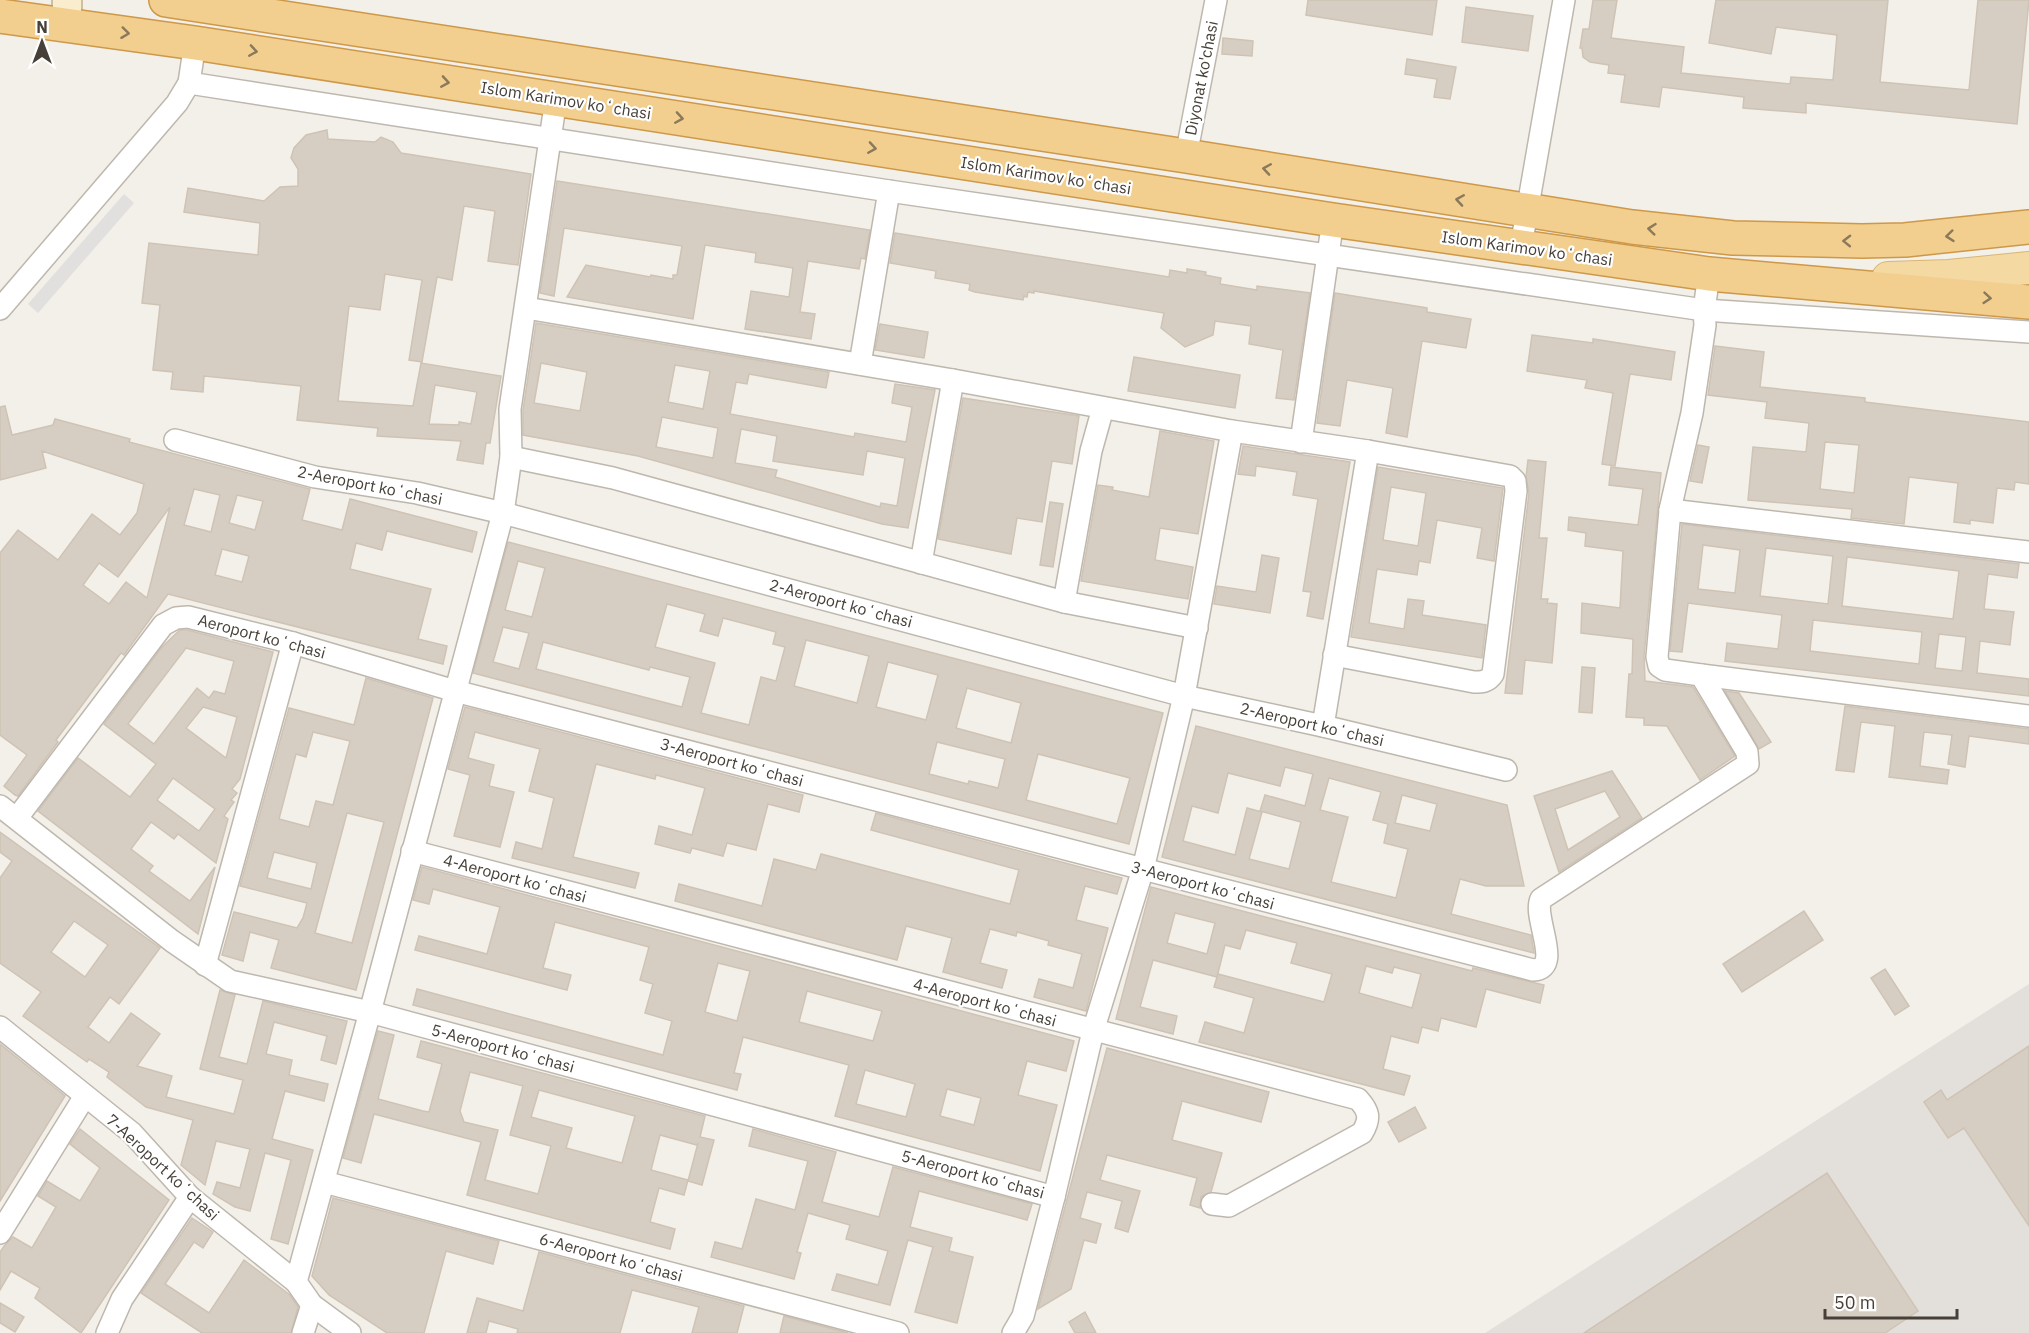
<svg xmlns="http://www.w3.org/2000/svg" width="2029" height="1333" viewBox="0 0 2029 1333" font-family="'IBM Plex Sans',sans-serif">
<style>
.industrial{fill:#e3dfdb}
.parking{fill:#e2e0de}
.building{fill:#d7cec3;stroke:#cec3b4;stroke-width:1.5;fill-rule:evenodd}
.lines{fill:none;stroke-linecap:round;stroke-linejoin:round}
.minor-casing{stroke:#beb7ad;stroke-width:24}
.secondary-casing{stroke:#cec09e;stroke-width:32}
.primary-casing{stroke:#d8b673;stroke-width:34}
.trunk-casing{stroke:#ce9849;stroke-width:36}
.minor{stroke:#fff;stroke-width:21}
.secondary{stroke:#f9edce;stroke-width:28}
.primary{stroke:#f4daa2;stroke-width:32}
.trunk{stroke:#f2cf8e;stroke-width:33}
.oneway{stroke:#8b795b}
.labels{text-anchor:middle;stroke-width:4.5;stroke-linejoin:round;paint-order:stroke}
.street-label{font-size:16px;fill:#464039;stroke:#fff}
</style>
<rect width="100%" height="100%" fill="#f3f0ea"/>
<polygon class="industrial" points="2029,984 2029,1333 1485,1333"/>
<polygon class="parking" points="124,194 134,203 38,313 28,304"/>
<g class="building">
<polygon points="1308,0 1437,0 1432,35 1306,15"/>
<polygon points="1593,0 1617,0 1611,38 1684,47 1681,73 1790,84 1791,77 1833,80 1837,35 1776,27 1771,54 1709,43 1716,0 1888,0 1880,82 1969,90 1978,0 2029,0 2017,124 1806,103 1806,113 1743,108 1744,97 1662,87 1659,107 1621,102 1625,75 1608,73 1609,65 1590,62 1583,57 1582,48 1580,48 1583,29 1589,29"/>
<polygon points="1466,7 1533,16 1528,51 1462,42"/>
<polygon points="1223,38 1253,41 1252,56 1222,54"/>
<polygon points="1407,59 1456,67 1450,99 1434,97 1437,79 1405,74"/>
<path d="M327,130l1,9 47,3 6,-5 12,5 8,11 130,21 -13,91 -30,-4 7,-50 -31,-5 -12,74 -15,-3 -15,85 -13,-2 13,-80 -37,-6 -5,36 -31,-4 -11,95 75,5 8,-43 80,13 -11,67h-4l-3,21 -26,-4 4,-19 -84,-5 1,-8 -81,-8 4,-34 -97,-10 -1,16 -32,-3 2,-17 -20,-2 7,-65 -18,-2 7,-60 109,12 2,-32 -76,-11 4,-24 76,13 16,-14 18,-1v-17l-7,-11 3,-10 12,-13zM435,385l42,7 -6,32 -12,-2v3l-30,-1z"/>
<polygon points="557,181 870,230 865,259 861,258 859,269 808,261 800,312 815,314 811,339 745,329 751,291 789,297 793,268 755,262 756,253 705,245 693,319 567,297 586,265 650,277 651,275 673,279 673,275 677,275 682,246 564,228 554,296 540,293"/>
<polygon points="895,233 1169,277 1170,270 1187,273 1187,269 1206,272 1205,275 1221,278 1220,284 1257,290 1257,286 1310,293 1294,400 1276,398 1283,350 1249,344 1251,326 1215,321 1213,335 1185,347 1161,328 1164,313 1034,291 1034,293 1028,292 1027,297 1024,296 1023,300 975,292 969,290 970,284 935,278 936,271 890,263"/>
<polygon points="1335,293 1427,308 1427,312 1471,319 1466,348 1422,341 1407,437 1386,433 1393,388 1347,380 1340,426 1317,423"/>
<path d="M536,323l293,49 -3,16 -77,-14 -2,10 -11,-2 -6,32 124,23 1,-4 51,9 6,-35 -20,-4 3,-19 40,6 -27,138 -26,-4 -244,-68 -115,-21v-25zM541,363l46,9 -7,39 -46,-8zM675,365l35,6 -7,38 -35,-7zM662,417l56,11 -5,30 -57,-11zM741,429l36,7 -4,25 90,14 4,-24 38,7 -8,48 -16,-3 -1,4 -105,-30 2,-7 -42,-7z"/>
<polygon points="880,324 928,332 924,358 875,350"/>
<polygon points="1532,335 1593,343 1593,339 1675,352 1671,380 1630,374 1615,466 1602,464 1613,393 1585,388 1587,380 1527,371"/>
<path d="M1715,346l49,6 -4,35 105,11v4l164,20v62l-14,-2 -1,8 -17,-2 -4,35 -23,-3v4l-16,-2 4,-39 -49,-6 -5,47 -53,-6 1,-9 -104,-9 5,-53 53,5 3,-29 -44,-5 2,-16 -59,-7zM1825,442l34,3 -5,48 -34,-4z"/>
<polygon points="1134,357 1240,375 1235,408 1128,391"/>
<polygon points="963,398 1079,416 1072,464 1052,461 1042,522 1017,518 1011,554 938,539"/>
<path d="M5,406l7,29 41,-10 2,-6 75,20 -1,3 181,47 -8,31 40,10 8,-31 127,33 -5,20 -85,-21 -5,19 -26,-7 -6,26 81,20 -13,50 29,7 -4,18 -275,-70 -44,61 -3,-2 -65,87 2,2 -40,54 -3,-1 -11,-9 23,-31 -27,-20v-182l18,-23 40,30 34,-46 28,21 17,-22 7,-29 -102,-33 4,17 -46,12v-73zM194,489l26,6 -9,37 -27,-7zM237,495l26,6 -8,29 -26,-7zM170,507l-23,91 -21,-16 -17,22 -26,-19 16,-22 19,14zM222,549l27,7 -7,26 -27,-7z"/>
<polygon points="1160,431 1214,441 1198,534 1160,528 1155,560 1193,567 1188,599 1081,581 1098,485 1113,487 1112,490 1149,497"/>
<polygon points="1698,445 1709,447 1702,483 1690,481"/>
<polygon points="1243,446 1350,462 1323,619 1307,616 1311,592 1303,591 1318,499 1293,495 1297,472 1256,466 1255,476 1238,474"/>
<polygon points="1528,460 1546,462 1539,538 1547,538 1541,599 1548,599 1547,603 1557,604 1552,663 1525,660 1522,694 1505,693 1529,493 1526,477"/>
<path d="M1378,467l125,21 -9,73 -17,-3 5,-30 -45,-8 -7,43 -11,-2 -2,14 -40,-6 -8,54 35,6 4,-30 16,2 -2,14 64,10 -4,33 -131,-21zM1391,487l35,6 -8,53 -35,-6z"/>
<polygon points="1611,467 1661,473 1644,656 1645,681 1693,687 1735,756 1700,780 1667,726 1644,725 1644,718 1626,717 1629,674 1632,674 1633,639 1581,633 1582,603 1620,608 1623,551 1585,546 1586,533 1568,530 1569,517 1638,525 1643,489 1609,485"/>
<polygon points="1050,502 1063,504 1053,567 1040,565"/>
<path d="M1682,524l337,40 -2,14 -29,-4 -4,35 30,3 -2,13 -2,20 -30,-4 -3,32 52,6v17l-304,-35 2,-18 51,6 4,-34 -94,-12 -6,49 -12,-1zM1703,545l37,5 -5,43 -37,-4zM1766,548l67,8 -5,48 -68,-8zM1847,557l112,14 -6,48 -111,-13zM1813,620l109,12 -3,32 -109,-13zM1939,634l27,3 -4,34 -27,-3z"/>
<path d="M508,542l655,171 -34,131 -656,-171zM518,561l27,7 -13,49 -27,-7zM667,604l38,10 -5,17 18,5 5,-18 53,14 -3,12 12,3 -9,34 -15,-4 -12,48 -48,-12 14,-50 -60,-16zM503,627l26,6 -10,36 -26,-7zM806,640l63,16 -12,47 -63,-17zM543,642l106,28 1,-3 40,10 -8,30 -146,-38zM888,662l50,13 -12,45 -50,-13zM967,688l54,15 -10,40 -55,-15zM937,742l68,17 -7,29 -29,-7 -1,3 -39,-10zM1038,754l92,24 -13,46 -91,-24z"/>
<polygon points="1262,555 1279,558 1270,613 1214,604 1217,586 1256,592"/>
<path d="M180,630h7l86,22 -33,127 -8,10 5,4 -6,7 3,2 -10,14 4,3 -12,44 -38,-29 -4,5 -23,-17 -20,27 22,17 -4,5 41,30 25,-34 -17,67 -160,-123 40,-53 52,39 26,-33 -52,-40 58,-77zM186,648l48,13 -9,33 -11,-3 -5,7 -12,-10 -43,56 -26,-20zM203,707l34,10 -11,41 -40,-30zM173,778l42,31 -16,22 -42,-31z"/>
<polygon points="1582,667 1595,668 1592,713 1579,712"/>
<path d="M366,678l67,20 -77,292 -85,-22 8,-28 -29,-8 -7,29 -21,-6 12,-43 63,16 6,-10 4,-15 -67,-17 49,-178 65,17zM313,732l37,9 -17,64 -17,-4 -7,26 -30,-8 17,-65 10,3zM347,813l37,9 -32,121 -37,-10zM274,852l43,11 -6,26 -44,-11z"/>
<polygon points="1725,691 1739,693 1771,742 1759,749"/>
<polygon points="1845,706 2029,729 2029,744 1969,736 1965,767 1948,764 1952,735 1924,732 1920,766 1949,770 1947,784 1889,777 1895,726 1861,722 1854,772 1836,770"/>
<polygon points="465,707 803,795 799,812 768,804 756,850 727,843 723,856 692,848 690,853 655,844 659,826 692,835 705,788 656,775 655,779 596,764 573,857 639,873 635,888 512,858 516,842 542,849 554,798 529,791 540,749 475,732 468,758 494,765 489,786 514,792 500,847 454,836 470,775 448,769"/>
<path d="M1196,726l311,79 17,81h-38l-26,-7 -9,35 80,21 3,18 -372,-96zM1285,767l28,7 -8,32 -40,-11 -5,16 41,11 -12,47 -40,-10 13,-47 -15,-4 -12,47 -52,-14 9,-35 26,7 10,-40 52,13zM1329,778l52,14 -8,28 15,4 -4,19 24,6 -12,49 -65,-16 17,-65 -28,-7zM1402,795l35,9 -7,27 -35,-8z"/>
<path d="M1612,771l30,47 -83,54 -25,-76zM1605,791l15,26 -52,33 -13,-41z"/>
<polygon points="876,813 1122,878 1117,894 1085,886 1076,920 1108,928 1086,1011 1034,997 1039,979 1073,988 1082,954 1048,945 1049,941 1017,932 1016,936 990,929 980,963 1007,970 1002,988 943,972 952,938 906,926 897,960 675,901 679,884 762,906 774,859 816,870 821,854 1010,904 1019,870 871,830"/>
<path d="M0,832l160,116 -41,56 -9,-7 -22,30 21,16 22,-30 29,21 -23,32 35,10 -6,21 68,17 9,-34 -43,-11 20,-79 15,5 -16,62 28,7 16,-63 84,20 -11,43 -15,-4 6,-24 -53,-14 -8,32 26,6 -3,15 39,9 -4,17 -39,-10 -13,48 41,11 -25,94 -17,-5 20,-79 -26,-7 -15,58 -15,-4 -22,-13 4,-12 23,6 10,-39 -34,-8 -11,44 -24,-20 12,-45 -47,-13 -39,-30 2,-5 -20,-13 -2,3 -64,-46 18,-24 -41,-29v-85l12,-17 -12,-9zM74,921l34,24 -23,32 -34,-25z"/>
<path d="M422,867l652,174 -8,30 -39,-10 -9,34 39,10 -17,66 -205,-55 14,-51 -106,-28 -9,36 7,1 -4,16 -324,-85 4,-16 246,66 9,-34 -27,-8 8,-29 -13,-4 9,-33 -94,-25 -12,46 28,7 -4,15 -152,-40 4,-14 68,18 13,-47 -67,-18 -4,15 -16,-4zM718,963l32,8 -13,50 -32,-9zM807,991l75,20 -9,30 -74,-19zM865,1070l50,14 -9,33 -50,-13zM947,1089l34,9 -7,27 -34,-9z"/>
<path d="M1151,887l321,84 1,-3 71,17 -4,18 -54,-14 -10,38 -35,-9 -3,13 -16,-4 -4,16 -27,-7 -8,33 27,7 -6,19 -205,-53 6,-20 39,11 10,-35 -40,-11 4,-13 106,28 8,-28 -41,-11 6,-20 -51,-13 -6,19 -15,-4 -8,32 -64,-17 -13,47 37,9 -4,18 -57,-15zM1175,913l40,10 -8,31 -40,-11zM1366,966l26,7 2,-6 27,7 -9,34 -53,-15z"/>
<polygon points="1804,911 1823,940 1742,992 1723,964"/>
<polygon points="1885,969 1909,1006 1895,1015 1871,978"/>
<path d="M378,1031l16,4 -16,64 45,12 6,1 13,-48 -25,-7 4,-16 284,75 -5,21 14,3 -12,45 -14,-4 10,-38 -1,2 -37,-10 -9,35 37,10 -4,15 -25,-7 -9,34 25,7 -5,20 -203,-54 14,-53 -107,-28 -13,49 -18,-5zM470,1072l53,14 -13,49 41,11 -13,48 -53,-14 13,-50 -34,-8 -4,-11zM539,1090l96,26 -13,47 -56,-15 6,-20 -41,-11z"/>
<polygon points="0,1044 65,1096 0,1201"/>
<polygon points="2029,1046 2029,1226 1964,1128 1948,1138 1924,1102 1941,1090 1947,1100"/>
<polygon points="1107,1048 1269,1092 1261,1122 1182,1101 1172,1140 1222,1153 1211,1192 1201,1197 1200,1208 1190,1205 1197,1178 1107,1155 1100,1180 1140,1191 1128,1232 1115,1228 1122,1201 1087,1192 1080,1218 1101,1224 1096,1243 1084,1240 1071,1289 1038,1309"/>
<polygon points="1415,1107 1426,1128 1399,1142 1388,1122"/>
<polygon points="80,1129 169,1200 81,1333 35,1298 40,1288 11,1271 0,1290 0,1252 5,1245 13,1237 32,1248 56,1207 38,1196 47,1181 80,1201 100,1168 70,1144"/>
<polygon points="753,1129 836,1152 822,1202 879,1217 893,1167 1032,1204 1027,1220 919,1191 910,1227 952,1238 949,1251 973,1257 957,1323 915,1312 933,1247 908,1240 890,1305 832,1290 837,1274 878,1285 888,1251 846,1239 850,1225 808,1213 797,1252 801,1253 794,1279 711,1257 715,1242 742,1249 756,1199 795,1210 808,1161 749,1146"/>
<polygon points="1827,1173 1918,1311 1885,1333 1584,1333"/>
<polygon points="333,1198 499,1241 493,1264 446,1251 424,1333 387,1333 329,1295 312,1276"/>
<polygon points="192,1218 213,1232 203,1248 194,1242 165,1284 209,1313 244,1260 290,1295 298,1307 291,1333 202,1333 141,1293"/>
<polygon points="539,1252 744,1306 737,1333 692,1333 699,1307 632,1290 620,1333 517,1333 518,1329 489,1321 486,1333 467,1333 477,1298 523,1311"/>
<polygon points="0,1303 24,1317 15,1332 0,1323"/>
<polygon points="1085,1312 1096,1333 1075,1333 1069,1322"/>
<polygon points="784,1316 848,1333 780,1333"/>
</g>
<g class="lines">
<defs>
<g id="minor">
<polyline points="189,83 889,191 1704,310 2029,332"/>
<polyline points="1186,156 1216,0"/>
<polyline points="1521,246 1564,0"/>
<polyline points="1709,274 1704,310 1705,325 1692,413 1670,510 1657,657 1659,666 1665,670 1701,675 2029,716"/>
<path d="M526,308l427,72 279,51 136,20 142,25 5,5 1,10 -23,183c-5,8 -11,8 -19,8l-140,-27"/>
<polyline points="0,309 177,103 189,83 195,43"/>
<polyline points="860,364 889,191"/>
<polyline points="175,440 315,477 417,493 503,513 1184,696 1323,726 1506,770"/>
<polyline points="1301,442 1333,220"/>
<polyline points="511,457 613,478 1064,602 1197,628"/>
<polyline points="1670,510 2029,552"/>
<polyline points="921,563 953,380"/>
<polyline points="1064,602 1091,451 1103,408"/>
<polyline points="1323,726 1368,451"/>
<polyline points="0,806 172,941 230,981 370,1012 1054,1197"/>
<path d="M17,818l146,-193 13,-7 12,-1 105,26 162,48 1078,279c31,-1 -1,-53 8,-71l207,-135 -1,-12 -46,-77"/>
<path d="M412,851l946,248c11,12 13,19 4,34l-133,73 -17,-2"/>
<polyline points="205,965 293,643"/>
<polyline points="0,1027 132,1133 190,1197 296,1282 312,1305 350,1333"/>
<polyline points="324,1182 898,1333"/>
<polyline points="0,1233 85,1096"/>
<polyline points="296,1282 370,1012 503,513 511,457 510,409 556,99"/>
<polyline points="107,1333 122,1299 190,1197"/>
<polyline points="303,1333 312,1305"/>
<polyline points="1013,1333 1023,1316 1054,1197 1093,1031 1143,869 1184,696 1232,431"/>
</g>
<polyline id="secondary" points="67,26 67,0"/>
<polyline id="primary" points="1888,278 1949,276 2029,268"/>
<g id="trunk">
<polyline points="166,0 1186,156 1632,227 1733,238 1862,241 1905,240 2029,227"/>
<polyline points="0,16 195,43 1333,220 1709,274 2029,302"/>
</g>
</defs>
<use href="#minor" class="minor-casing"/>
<use href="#secondary" class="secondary-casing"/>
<use href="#primary" class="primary-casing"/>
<use href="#trunk" class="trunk-casing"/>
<use href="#minor" class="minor"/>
<use href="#secondary" class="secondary"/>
<use href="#primary" class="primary"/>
<use href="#trunk" class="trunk"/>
</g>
<defs><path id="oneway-chevron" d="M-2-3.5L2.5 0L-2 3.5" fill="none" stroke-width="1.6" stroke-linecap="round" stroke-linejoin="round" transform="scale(1.5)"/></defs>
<g class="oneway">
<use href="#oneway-chevron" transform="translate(125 33) rotate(7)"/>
<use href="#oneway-chevron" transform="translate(253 51) rotate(9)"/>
<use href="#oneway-chevron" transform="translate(445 82) rotate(9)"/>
<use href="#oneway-chevron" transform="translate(679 118) rotate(9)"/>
<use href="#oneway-chevron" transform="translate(872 148) rotate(9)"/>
<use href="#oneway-chevron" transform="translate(1267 169) rotate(-171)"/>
<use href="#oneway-chevron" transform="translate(1460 200) rotate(-171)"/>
<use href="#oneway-chevron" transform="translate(1652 229) rotate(-174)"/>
<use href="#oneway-chevron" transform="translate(1950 236) rotate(174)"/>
<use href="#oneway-chevron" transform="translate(1847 241) rotate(-179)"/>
<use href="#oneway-chevron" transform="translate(1987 298) rotate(5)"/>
</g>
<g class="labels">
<g class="street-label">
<text transform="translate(1201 78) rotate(-79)" y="6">Diyonat ko'chasi</text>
<text transform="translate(566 100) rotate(9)" y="6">Islom Karimov koʻchasi</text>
<text transform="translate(1046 175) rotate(9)" y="6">Islom Karimov koʻchasi</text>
<text transform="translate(1527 248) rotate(8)" y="6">Islom Karimov koʻchasi</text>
<text transform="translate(370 485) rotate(11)" y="6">2-Aeroport koʻchasi</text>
<text transform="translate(841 603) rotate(15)" y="6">2-Aeroport koʻchasi</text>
<text transform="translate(262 636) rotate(15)" y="6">Aeroport koʻchasi</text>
<text transform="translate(1312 724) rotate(13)" y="6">2-Aeroport koʻchasi</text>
<text transform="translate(732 762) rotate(15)" y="6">3-Aeroport koʻchasi</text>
<text transform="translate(515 878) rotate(15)" y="6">4-Aeroport koʻchasi</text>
<text transform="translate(1203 885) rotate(15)" y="6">3-Aeroport koʻchasi</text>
<text transform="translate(985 1002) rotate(15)" y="6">4-Aeroport koʻchasi</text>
<text transform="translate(503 1048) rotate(15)" y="6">5-Aeroport koʻchasi</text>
<text transform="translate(163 1167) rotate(43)" y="6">7-Aeroport koʻchasi</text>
<text transform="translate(973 1174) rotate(15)" y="6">5-Aeroport koʻchasi</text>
<text transform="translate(611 1257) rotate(15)" y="6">6-Aeroport koʻchasi</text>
</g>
</g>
<g transform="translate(42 42)" stroke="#ffffff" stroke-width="4.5" paint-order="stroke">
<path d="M0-4.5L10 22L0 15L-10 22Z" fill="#464039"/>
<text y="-9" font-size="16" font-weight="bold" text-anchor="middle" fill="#464039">N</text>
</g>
<path d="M1825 1309v9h132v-9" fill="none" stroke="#464039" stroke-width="3"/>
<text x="1834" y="1309" font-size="18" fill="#464039" stroke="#ffffff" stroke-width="4.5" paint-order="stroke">50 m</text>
</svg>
